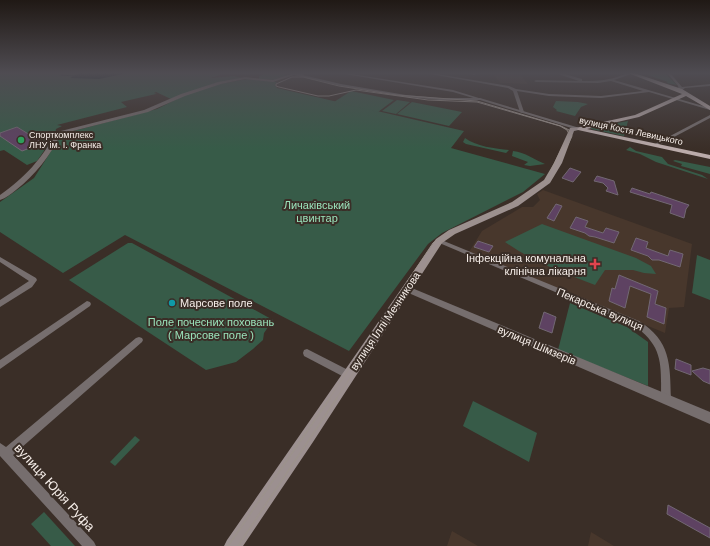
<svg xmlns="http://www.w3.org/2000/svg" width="710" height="546" viewBox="0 0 710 546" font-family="Helvetica,sans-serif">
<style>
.built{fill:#48372c}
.green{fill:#375b48}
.water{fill:#001d22}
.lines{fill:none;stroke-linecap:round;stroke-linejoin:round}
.stream{stroke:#001d22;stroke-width:1}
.building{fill:#5e4262;stroke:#726873}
.minor{fill:#766e6e;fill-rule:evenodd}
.tertiary{fill:#766e6e;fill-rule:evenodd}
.secondary{fill:#9c9090;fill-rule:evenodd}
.primary{fill:#baabaa;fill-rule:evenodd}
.tram-far1{stroke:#9c928c;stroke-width:1}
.tram{stroke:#9c928c;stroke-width:1.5}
.leisure-dot{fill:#2e9e5b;stroke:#3a2e27;stroke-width:1.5}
.health-dot{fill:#e0444e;stroke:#3a2e27;stroke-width:1.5}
.culture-dot{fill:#0f9aa8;stroke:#3a2e27;stroke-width:1.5}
.labels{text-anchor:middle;stroke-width:4;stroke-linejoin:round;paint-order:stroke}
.far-street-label{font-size:9px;fill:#f6eee9;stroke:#3a2e27}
.far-poi-label{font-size:9px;fill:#f6eee9;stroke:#3a2e27;text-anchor:start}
.park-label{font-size:11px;fill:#9ae2ba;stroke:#3a2e27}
.poi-label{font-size:11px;fill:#f6eee9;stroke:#3a2e27;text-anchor:end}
.street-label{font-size:11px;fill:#f6eee9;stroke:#3a2e27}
.near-street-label{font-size:13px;fill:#f6eee9;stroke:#3a2e27}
</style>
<rect width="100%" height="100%" fill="#3a2e27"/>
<g class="built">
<polygon points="490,73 519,73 528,84 500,83 495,76"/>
<polygon points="543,190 692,244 684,307 669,308 665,333 469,252 482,231 522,207 533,207 540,200 537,194"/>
<polygon points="452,531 478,546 447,546"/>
<polygon points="591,532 614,546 588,546"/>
</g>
<g class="green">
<polygon points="0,73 221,73 220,75 210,78 234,76 242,78 208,86 171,99 156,92 154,93 157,94 156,94 121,102 127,107 57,125 62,126 56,129 55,135 37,161 27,165 4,150 0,151"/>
<polygon points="266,73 283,73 287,75 274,80 259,79 259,76"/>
<polygon points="642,73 665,73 677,85 666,83 668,82"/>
<polygon points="247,79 277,82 275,85 277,88 464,131 451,148 545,174 523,192 442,233 428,244 349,351 125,235 63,273 0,232 0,202 34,178 62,134 157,109 187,94 220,84"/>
<polygon points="351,91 394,100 378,112 334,102"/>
<polygon points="397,100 410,102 396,114 382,111"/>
<polygon points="556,101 578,102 588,104 581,107 575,116 556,111 557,110 553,107"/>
<polygon points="412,102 462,112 449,126 397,114"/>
<polygon points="628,121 624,136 591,129 591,128"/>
<path d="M465,138c10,8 31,11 44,12l-3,3 -40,-9 -3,-2z"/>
<polygon points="630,147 636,151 662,157 668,164 702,175 708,179 656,162 640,154 626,150"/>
<path d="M513,151c12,1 22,9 32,13l-15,2 -6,-1 4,-3 -16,-6z"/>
<polygon points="675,160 710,167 710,174 681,166 682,164 673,161"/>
<path d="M542,224l94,34 15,8 5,8 -12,-1 -11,-3h-28l-10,15c-31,-12 -62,-23 -90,-43z"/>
<polygon points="128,243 132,243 273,320 264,333 263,340 253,349 236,362 206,370 69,280"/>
<polygon points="697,255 710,260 710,300 692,293"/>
<polygon points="570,303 627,327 648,342 648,386 558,350"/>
<polygon points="473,401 537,433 529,462 463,426"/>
<polygon points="135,436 140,440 115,466 110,462"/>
<polygon points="44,512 75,546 51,546 31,524"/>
</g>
<polygon class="water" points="79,73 128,73 99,79 70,78"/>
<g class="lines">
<g class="stream">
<polyline points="126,73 133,73"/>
<polyline points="61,75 74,76"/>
</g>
</g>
<g class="building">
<polygon points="17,127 43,143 22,151 0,136 0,133"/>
<polygon points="570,168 581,172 573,182 562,178"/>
<polygon points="597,176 614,181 618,195 606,191 608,188 603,183 594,181"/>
<polygon points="632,188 650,194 651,192 689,205 686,209 684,218 670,213 672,205 630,192"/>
<polygon points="556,204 562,206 554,221 547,218"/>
<polygon points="576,217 588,221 585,227 603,233 606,228 619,232 614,243 595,237 589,236 585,233 570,228"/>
<polygon points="636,238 648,242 646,248 668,256 670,250 683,254 680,267 659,260 652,260 648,256 631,250"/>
<polygon points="478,241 493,246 489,252 474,247"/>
<polygon points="619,275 658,291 655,304 666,308 664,324 647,317 651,294 630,286 625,308 609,301 612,288 615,289"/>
<polygon points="544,312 556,317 552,333 539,328"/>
<polygon points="676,359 691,365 691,375 675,369"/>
<polygon points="703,368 710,370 710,384 703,381 692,371"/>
<polygon points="668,505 710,528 710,538 667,514"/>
</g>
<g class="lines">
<g class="minor">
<polygon points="303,73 307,73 300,76 298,75"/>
<polygon points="339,73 345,73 453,90 482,99 480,100 453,92"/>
<path d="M425,73h6l78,13 7,3 33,5 52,2 42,-5 -32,-10 -13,2 -62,-1 -2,-1 2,-1 43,1 -21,-7v-1h3l21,6v2c9,0 18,0 27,-2 8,-1 15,-6 22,-6v1l-17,6 96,28v2l-61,-18 -48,6 -52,-2 -32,-5 7,21 -2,1 -2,-1 -7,-21 -5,-3z"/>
<polygon points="469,73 473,73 476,74 474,75"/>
<polygon points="667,73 670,73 682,87 710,84 710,86 685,88 681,91 679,91 678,86"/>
<polygon points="710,115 710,118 657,146 653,145"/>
<path d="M439,239l200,82c32,20 31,43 32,78l-2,3 -3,1 -3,-1 -2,-3c0,-34 3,-53 -28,-74l-196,-83 -1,-1 1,-1z"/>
<polygon points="0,257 36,278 37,280 32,287 0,307 0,300 26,283 29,281 0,262"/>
<polygon points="87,301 90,302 91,304 90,306 0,369 0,360"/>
<polygon points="139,337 142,338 143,340 142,342 13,455 94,542 96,546 82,546 0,456 0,443 6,447 136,338"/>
<polygon points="307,349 352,372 353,375 352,378 349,379 346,378 304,356 303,353 304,350"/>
</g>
<g class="tertiary">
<path d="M294,73l47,11 65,11 33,3h41l103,31 -5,1 -98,-30h-41l-33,-3 -65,-11 -47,-11 -21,7 -28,-3 -24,5 -36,12 -37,16 -87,22c-11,22 -26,41 -45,56 -5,4 -10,8 -16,10v-5c27,-19 40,-35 57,-63l87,-22 37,-16 37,-12 27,-5 28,3z"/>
<polygon points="407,286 710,412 710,424 404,291 402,289 404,287"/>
</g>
<polygon class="secondary" points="570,128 580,127 583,129 574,131 562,163 550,183 518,206 455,234 442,243 313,442 243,546 224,546 227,540 436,239 449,230 512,202 544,180 554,163"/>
<polygon class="primary" points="628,73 634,73 682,89 710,106 710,110 686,96 639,117 587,129 710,155 710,159 578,130 577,129 580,127 635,115 682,94"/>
<polyline class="tram-far1" points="329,399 433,243 448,232 513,203 546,180 569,134 567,130 560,126 477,102 428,100 356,90 329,96 318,96 279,87 276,86 276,84 292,77 303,77 339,86 396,95 477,101 561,126 569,130 572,136 552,178 549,181 517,204 457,231 441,242 336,399"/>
<g class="tram">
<polyline points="228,546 330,398"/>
<polyline points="238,546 337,398"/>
</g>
</g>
<linearGradient id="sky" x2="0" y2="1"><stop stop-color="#201915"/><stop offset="0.49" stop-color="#4f4c52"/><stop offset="1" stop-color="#4f4c52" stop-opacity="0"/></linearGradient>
<rect width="710" height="149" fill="url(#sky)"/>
<circle class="leisure-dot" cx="21" cy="140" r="4"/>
<path class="health-dot" d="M593 258h4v4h4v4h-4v4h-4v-4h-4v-4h4z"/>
<circle class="culture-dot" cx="172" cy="303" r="4"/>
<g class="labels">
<g class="far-street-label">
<text transform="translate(631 131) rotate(12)" y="3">вулиця Костя Левицького</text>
</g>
<g class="far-poi-label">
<text x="29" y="138">Спорткомплекс<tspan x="29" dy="10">ЛНУ ім. І. Франка</tspan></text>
</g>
<g class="park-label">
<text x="317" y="209">Личаківський<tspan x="317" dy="13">цвинтар</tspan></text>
<text x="211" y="326">Поле почесних поховань<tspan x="211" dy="13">( Марсове поле )</tspan></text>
</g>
<g class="poi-label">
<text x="586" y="262">Інфекційна комунальна<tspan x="586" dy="13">клінічна лікарня</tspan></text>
<text x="180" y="307" text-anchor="start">Марсове поле</text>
</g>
<g class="street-label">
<text transform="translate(600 309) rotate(23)" y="4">Пекарська вулиця</text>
<text transform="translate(385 321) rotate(-56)" y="4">вулиця Іллі Мечникова</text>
<text transform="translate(537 345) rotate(23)" y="4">вулиця Шімзерів</text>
</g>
<g class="near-street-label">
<text transform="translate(55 487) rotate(48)" y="5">вулиця Юрія Руфа</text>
</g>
</g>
</svg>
